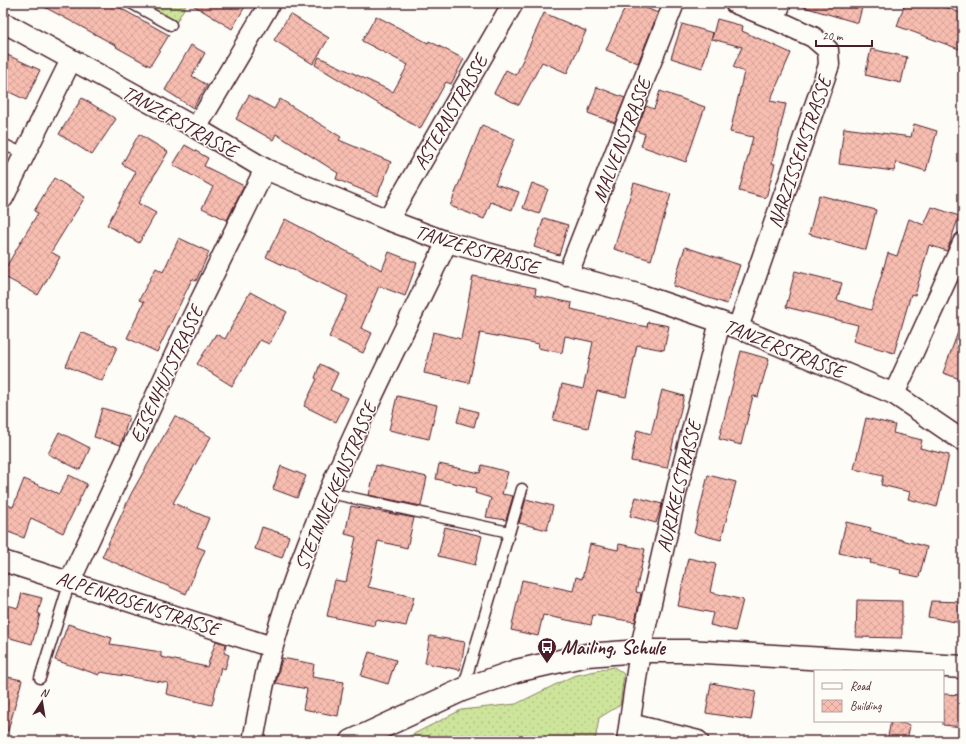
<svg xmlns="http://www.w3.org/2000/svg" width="966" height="744" viewBox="0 0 966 744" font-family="Caveat,sans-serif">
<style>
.grass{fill:url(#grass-dots);stroke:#8c8263}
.building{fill:url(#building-cross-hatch);stroke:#4a1f2b}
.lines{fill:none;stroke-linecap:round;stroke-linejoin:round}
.lane-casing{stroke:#4a1f2b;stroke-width:13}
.street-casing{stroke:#4a1f2b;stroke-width:23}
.secondary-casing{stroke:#4a1f2b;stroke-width:25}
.lane{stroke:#fdfcf7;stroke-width:10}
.street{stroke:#fdfcf7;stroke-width:20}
.secondary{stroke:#fdfcf7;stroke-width:22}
.labels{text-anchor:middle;stroke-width:3;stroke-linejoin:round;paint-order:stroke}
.street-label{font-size:20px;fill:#4a1f2b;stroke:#fdfcf7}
.poi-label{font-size:20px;font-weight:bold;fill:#4a1f2b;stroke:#fdfcf7;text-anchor:start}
</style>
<defs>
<pattern id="grass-dots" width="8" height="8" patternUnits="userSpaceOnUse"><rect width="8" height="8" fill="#cde59b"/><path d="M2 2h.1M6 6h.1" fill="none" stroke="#b2c486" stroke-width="1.8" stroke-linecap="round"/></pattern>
<pattern id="building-cross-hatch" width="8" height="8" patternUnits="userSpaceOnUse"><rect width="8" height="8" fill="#f7bdb0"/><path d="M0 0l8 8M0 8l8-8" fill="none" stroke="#d5a298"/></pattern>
</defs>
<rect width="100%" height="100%" fill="#fdfcf7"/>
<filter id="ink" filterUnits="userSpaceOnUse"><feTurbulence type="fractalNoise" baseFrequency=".025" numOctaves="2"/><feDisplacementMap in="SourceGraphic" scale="8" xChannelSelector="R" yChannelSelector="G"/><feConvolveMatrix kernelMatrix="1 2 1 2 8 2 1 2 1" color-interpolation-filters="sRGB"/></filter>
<g filter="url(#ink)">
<g class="grass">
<polygon points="142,3 187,3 176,23"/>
<polygon points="614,667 624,674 620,705 599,718 595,741 400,741 461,710 516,704 573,676"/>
</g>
<g class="building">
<polygon points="37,3 111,3 169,35 150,66 116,47 117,46"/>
<polygon points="190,3 247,3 232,29"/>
<polygon points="627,3 634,3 658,13 638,63 606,50"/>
<polygon points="804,3 863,3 858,23 804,7"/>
<polygon points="905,3 935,3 963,14 963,38 959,49 897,26"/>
<polygon points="544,13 586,31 567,73 542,62 519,105 494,93 506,70 516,75"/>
<polygon points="290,14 329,38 313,64 274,40"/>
<polygon points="376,16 428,43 429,41 464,59 451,84 446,82 420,129 315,65 319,57 393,92 408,65 362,41"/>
<polygon points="717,19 743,26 742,31 791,53 770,101 786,104 772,163 775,164 766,198 739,191 753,137 730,132 744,72 733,67 742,47 712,39"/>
<polygon points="682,24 713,33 702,68 671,58"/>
<polygon points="191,45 205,53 192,76 207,85 193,108 165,90"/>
<polygon points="871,49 907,57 901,83 865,75"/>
<polygon points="3,53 40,70 26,100 3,89"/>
<polygon points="597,87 625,98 615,123 588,113"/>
<polygon points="660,91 705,107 686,162 641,146 645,134 636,131 646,106 654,109"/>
<polygon points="249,95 274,109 280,99 341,137 339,140 391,162 377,196 336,179 338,173 276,134 273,140 236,119"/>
<polygon points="82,98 116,119 92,155 59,134"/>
<polygon points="914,124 937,131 926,171 896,162 894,171 839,164 844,128 911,137"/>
<polygon points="482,125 515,139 495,184 519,192 512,210 491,202 484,219 450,206"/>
<polygon points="139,134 168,152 138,203 156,213 139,243 107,225 136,172 122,164"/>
<polygon points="185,145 208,158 204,166 244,186 227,220 202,208 213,187 173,165"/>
<polygon points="54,178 85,197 51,252 60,257 38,295 3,276 3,272 38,213 34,211"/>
<polygon points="532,183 548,189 539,214 523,208"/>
<polygon points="634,183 671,194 651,260 614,249"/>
<polygon points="819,195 876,210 866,250 809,234"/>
<polygon points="932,207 959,216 947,251 929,245 915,295 911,294 894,353 853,341 858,325 786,307 795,271 842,283 837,300 871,310 888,253 897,256 909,219 924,225"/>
<polygon points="544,218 568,225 559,255 534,247"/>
<polygon points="285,219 382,270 389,252 417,263 405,296 379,286 361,328 372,333 363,353 329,337 348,296 266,257"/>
<polygon points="179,238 209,252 196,281 192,279 157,352 127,338 144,302 139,300 156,268 163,272"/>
<polygon points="685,247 740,265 727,304 673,286"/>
<polygon points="473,276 536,288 535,295 572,303 571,309 647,327 648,322 669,326 664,350 637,345 626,397 597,391 588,428 553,420 562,384 583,389 593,342 565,336 562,353 538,348 539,344 480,333 469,383 424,373 433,332 461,339"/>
<polygon points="250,292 287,312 269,344 260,340 232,386 197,364 216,334 225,339"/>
<polygon points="961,324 963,324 963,380 943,373"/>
<polygon points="81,332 117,347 102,381 66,366"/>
<polygon points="741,351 769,359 758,397 753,396 741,445 719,439"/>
<polygon points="320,364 338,373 330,390 348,398 336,422 304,406 317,379 315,378"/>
<polygon points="662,390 684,396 667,468 631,461 637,430 651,434"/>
<polygon points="397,396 437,405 429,439 389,430"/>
<polygon points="461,407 478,412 474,427 457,422"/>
<polygon points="102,408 129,416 121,445 94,437"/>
<polygon points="175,416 211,437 173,503 209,518 197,547 205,550 186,594 102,557 131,494"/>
<polygon points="866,418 895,425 893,433 922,440 920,448 949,455 937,507 908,499 910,492 881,485 883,476 854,469"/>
<polygon points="59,432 90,448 80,470 48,454"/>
<polygon points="439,464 480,473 482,465 508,472 502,494 513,496 506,520 486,517 491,498 475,493 476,488 436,479"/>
<polygon points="376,465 427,477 421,506 369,495"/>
<polygon points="281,466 306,476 297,498 273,489"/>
<polygon points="69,475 87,484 63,533 31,518 24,538 3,530 3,503 13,507 24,479 59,494"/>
<polygon points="708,475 736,482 721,540 694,533"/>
<polygon points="636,497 662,504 656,523 630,516"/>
<polygon points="526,499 553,506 547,530 519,523"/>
<polygon points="351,506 414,518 407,548 378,541 368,587 414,597 406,626 376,620 375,626 327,616 335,580 346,582 356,537 345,534"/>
<polygon points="846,522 871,528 870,531 927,547 919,577 900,573 901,570 870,563 871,560 839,553"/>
<polygon points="262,527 289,536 282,558 255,549"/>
<polygon points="445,527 482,536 475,565 438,556"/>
<polygon points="590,544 618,550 619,544 645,549 636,592 641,593 635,622 593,615 591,625 543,615 538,636 511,630 522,580 573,591 576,577 582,579"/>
<polygon points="688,558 716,564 710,592 743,600 735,631 710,625 713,613 678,606"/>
<polygon points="22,593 42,598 38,613 40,614 32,644 3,636 3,604 18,608"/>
<polygon points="857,600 902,601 902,638 856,637"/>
<polygon points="931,601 963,602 961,623 928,617"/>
<polygon points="68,624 112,638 110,644 161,652 161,657 207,667 216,641 226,644 224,653 229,655 225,669 221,667 212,705 166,694 168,683 100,672 99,675 55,660"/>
<polygon points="430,636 465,642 460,670 425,663"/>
<polygon points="369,652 396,660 388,684 361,676"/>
<polygon points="282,658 314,664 312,677 344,682 338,716 303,709 307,689 276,683"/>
<polygon points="3,676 22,680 8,731 3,731"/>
<polygon points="711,683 756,691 751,720 706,713"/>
<polygon points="943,694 963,695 963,727 943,725"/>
<polygon points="891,721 910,725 907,741 887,741"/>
</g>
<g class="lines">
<defs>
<g id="lane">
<polyline points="131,3 171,25"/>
<polyline points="3,144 24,154"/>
<polyline points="330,493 509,532"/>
<polyline points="40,678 70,581"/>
<polyline points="463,689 522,489"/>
</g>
<g id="street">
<polyline points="735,3 774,19"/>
<polyline points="3,23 14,28 196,128 265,169 388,220 447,242 641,295 738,328 894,394 963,441"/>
<polyline points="196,128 270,3"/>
<polyline points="3,198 71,60"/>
<polyline points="388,220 513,3"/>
<polyline points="567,276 674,3"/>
<polyline points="738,328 829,65 828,50 813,37 774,19 781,3"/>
<polyline points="894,394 963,243"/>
<polyline points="3,561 272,647"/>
<polyline points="70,581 193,316 265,169"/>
<polyline points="630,724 698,741"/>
<path d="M253,741c6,-32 11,-64 20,-95 40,-139 111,-273 174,-404"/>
<path id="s1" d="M627,741l13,-90 38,-166 42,-163"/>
</g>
<polyline id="secondary" points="352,741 462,690 516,671 587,655 640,651 687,651 963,667"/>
</defs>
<use href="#lane" class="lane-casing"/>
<use href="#street" class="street-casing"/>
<use href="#secondary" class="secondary-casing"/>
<use href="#lane" class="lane"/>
<use href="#street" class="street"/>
<use href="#secondary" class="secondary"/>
</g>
</g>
<defs>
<symbol id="bus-pin" viewBox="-11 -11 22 30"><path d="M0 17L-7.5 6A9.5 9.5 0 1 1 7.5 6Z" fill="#4a1f2b" stroke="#fdfcf7"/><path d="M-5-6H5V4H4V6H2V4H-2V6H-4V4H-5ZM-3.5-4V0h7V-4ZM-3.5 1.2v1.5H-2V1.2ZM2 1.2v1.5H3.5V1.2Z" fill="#fff"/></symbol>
</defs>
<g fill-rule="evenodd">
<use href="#bus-pin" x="536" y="636" width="22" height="30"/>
</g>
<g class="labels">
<g class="street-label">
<text transform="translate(450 112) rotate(-60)" y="7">ASTERNSTRASSE</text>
<text transform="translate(180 121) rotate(29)" y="7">TANZERSTRASSE</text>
<text transform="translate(621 140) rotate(-69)" y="7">MALVENSTRASSE</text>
<text transform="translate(799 152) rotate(-71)" y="7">NARZISSENSTRASSE</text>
<text transform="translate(477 249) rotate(17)" y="7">TANZERSTRASSE</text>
<text transform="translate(784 348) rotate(22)" y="7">TANZERSTRASSE</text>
<text transform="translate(166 374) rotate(-65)" y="7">EISENHUTSTRASSE</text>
<text transform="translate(335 486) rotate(-67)" y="7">STEINNELKENSTRASSE</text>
<text dy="7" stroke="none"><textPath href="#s1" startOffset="260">AURIKELSTRASSE</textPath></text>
<text transform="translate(138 603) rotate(18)" y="7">ALPENROSENSTRASSE</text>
</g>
<g class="poi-label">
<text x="561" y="654">Mailing, Schule</text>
</g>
</g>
<rect width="966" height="744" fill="none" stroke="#fdfcf7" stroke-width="16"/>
<rect x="8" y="8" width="950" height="728" fill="none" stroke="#4a1f2b" stroke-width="1.5" filter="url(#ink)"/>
<rect x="814" y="670" width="130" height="52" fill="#fdfcf7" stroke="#b5a4a5"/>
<rect x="822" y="683" width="20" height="6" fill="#fdfcf7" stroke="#b5a4a5"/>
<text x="850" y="690" font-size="12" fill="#4a1f2b">Road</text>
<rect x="822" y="700" width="20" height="12" fill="url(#building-cross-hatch)" stroke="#b5a4a5"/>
<text x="850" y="710" font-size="12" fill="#4a1f2b">Building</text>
<g transform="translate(42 702) rotate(12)" stroke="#fdfcf7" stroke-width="3" paint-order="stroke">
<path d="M0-3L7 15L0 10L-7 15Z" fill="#4a1f2b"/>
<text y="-6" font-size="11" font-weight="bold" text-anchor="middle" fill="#4a1f2b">N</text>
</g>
<path d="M816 40v6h56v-6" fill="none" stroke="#4a1f2b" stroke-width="2"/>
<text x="822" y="40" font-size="12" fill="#4a1f2b" stroke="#fdfcf7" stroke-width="3" paint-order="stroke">20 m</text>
</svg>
